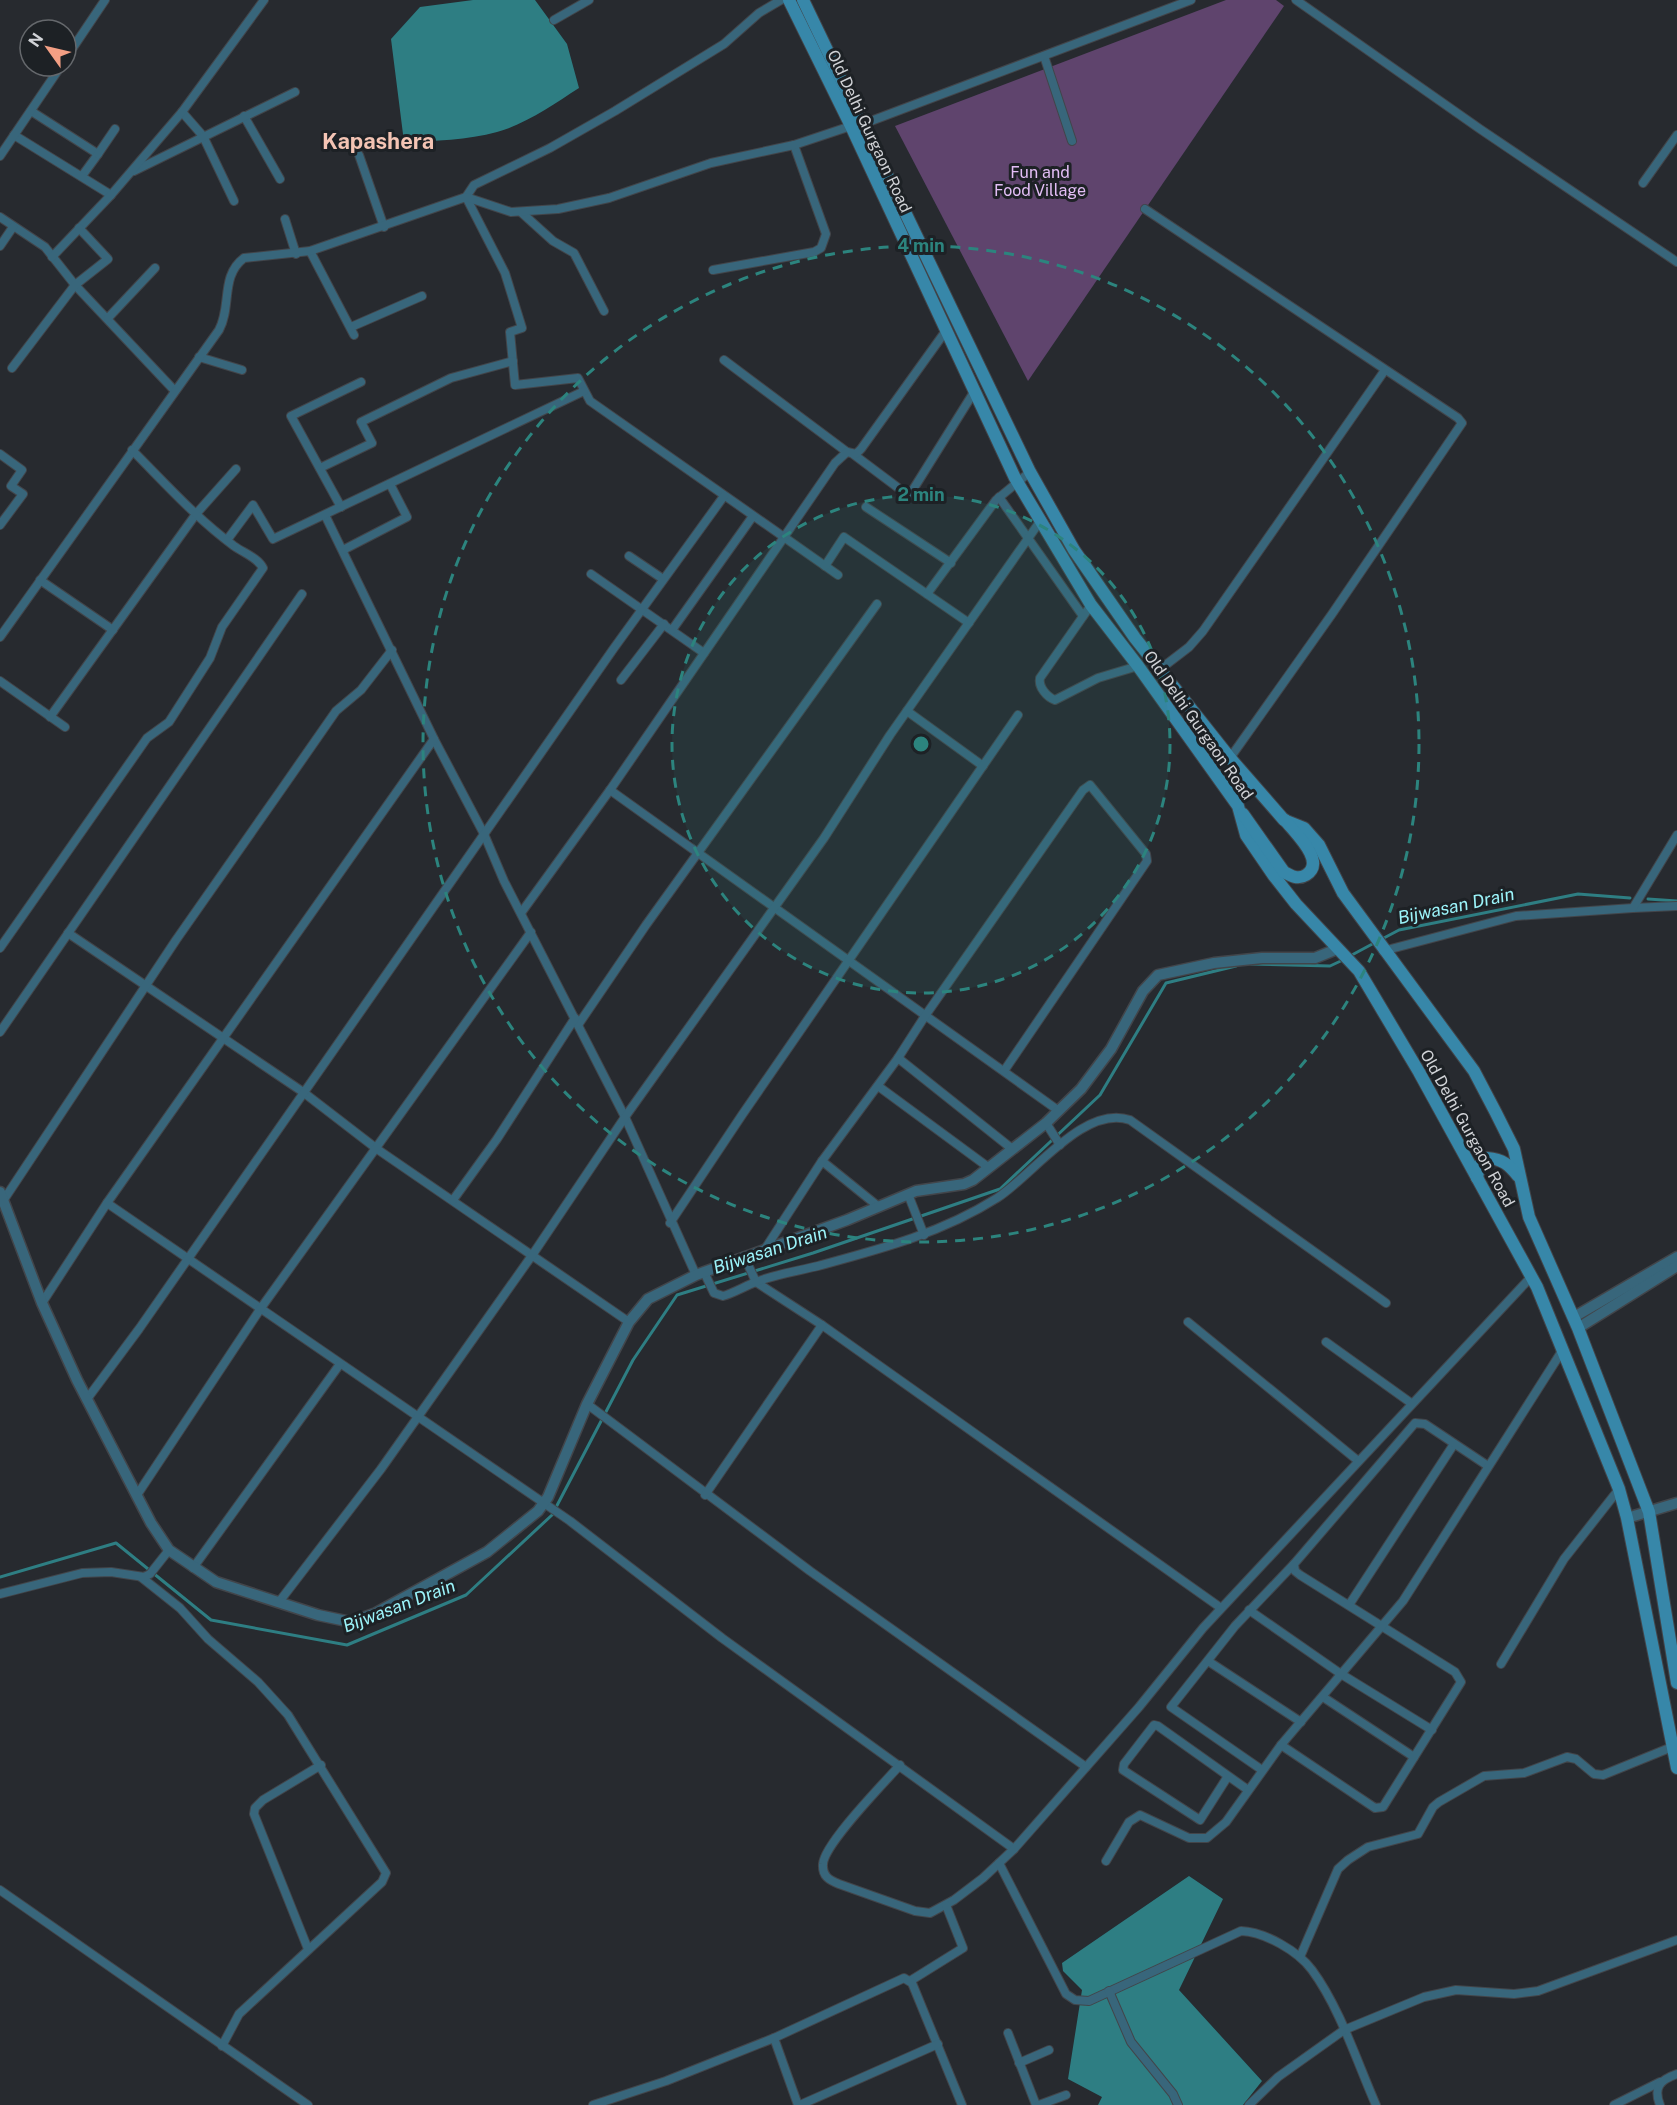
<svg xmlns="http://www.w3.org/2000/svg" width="1677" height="2105" viewBox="0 0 1677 2105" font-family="'Public Sans',sans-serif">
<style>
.green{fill:#5f446d}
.water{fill:#2e7e83}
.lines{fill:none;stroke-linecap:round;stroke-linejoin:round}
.stream{stroke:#2e7e83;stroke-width:3}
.minor-casing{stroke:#42454a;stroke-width:10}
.tertiary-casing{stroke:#42454a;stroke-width:13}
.secondary-casing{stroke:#42454a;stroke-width:14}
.minor{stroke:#38667b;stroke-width:8}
.tertiary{stroke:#38667b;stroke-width:10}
.secondary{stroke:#3787a9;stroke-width:12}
.ring{fill:none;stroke:#2c847e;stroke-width:3;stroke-dasharray:10 8}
.labels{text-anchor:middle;stroke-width:6;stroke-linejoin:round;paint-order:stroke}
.street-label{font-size:16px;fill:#d1d3d7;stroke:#1d2125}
.park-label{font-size:16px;fill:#e3bef6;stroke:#1d2125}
.water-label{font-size:18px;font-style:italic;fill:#9bf3f9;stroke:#1d2125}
.district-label{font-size:22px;font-weight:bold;fill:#f4c4b4;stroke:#1d2125}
.centre{fill:#2c847e;stroke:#1d2125;stroke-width:3}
.ring-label{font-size:18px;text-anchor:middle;font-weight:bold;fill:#2c847e;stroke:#1d2125;stroke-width:6;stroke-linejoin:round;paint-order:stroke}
</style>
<rect width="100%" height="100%" fill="#272a2f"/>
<polygon class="green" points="1226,0 1276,0 1284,6 1028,381 895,126"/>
<g class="water">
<path d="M473,0h62l32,44 12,44c-25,16 -53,36 -82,44 -29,8 -63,9 -93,10l-13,-103 29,-32z"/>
<polygon points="1189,1876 1223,1899 1179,1990 1262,2081 1243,2105 1098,2105 1102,2097 1068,2079 1082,1990 1063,1971 1062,1963"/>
</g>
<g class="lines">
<g class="stream">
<polyline points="1648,899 1677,901"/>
<polyline points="1382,939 1399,930 1578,894 1630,898"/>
<polyline points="1350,956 1376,942"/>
<polyline points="1251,964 1330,966 1345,959"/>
<polyline points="0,1577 116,1543 211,1620 347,1645 466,1595 552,1515 633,1360 677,1295 813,1253 1000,1189 1100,1095 1166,983 1236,966"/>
</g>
<defs>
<g id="minor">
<polyline points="781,0 759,13 724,44 615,111 550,148 474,185 466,197 505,273 522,328 510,332 515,385 578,378 590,401 838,575"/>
<polyline points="1296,0 1480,129 1677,262"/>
<polyline points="554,20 589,0"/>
<polyline points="1044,56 1072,141"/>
<polyline points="66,58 105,0"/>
<polyline points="31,111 98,154 82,176"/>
<polyline points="182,112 203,136 234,201"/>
<polyline points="244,116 280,179"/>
<polyline points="863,124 1191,0"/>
<polyline points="14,135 111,195"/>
<polyline points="98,154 115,129"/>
<polyline points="359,155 384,227"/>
<polyline points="0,156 61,66"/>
<polyline points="134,171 295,92"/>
<polyline points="1643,183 1677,135"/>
<polyline points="1145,209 1458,418 1462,423 1332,614 1230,758"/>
<polyline points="522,213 553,241 574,253 604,311"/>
<polyline points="0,217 45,247 75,285 174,390"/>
<polyline points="285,219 296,254"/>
<polyline points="0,246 13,227"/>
<polyline points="310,251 354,335"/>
<polyline points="52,257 111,195 182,112 264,0"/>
<polyline points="713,270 814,252 821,248 826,234 794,145"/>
<polyline points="108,318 155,268"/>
<polyline points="351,327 422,296"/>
<polyline points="199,357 242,370"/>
<polyline points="724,360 847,452"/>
<polyline points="12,368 75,285 108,259 79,228"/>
<polyline points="0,454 22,470 11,486 23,494 0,525"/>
<polyline points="853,454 909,496 974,392"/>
<polyline points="320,468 372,443 361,422 451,378 513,361"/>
<polyline points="999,497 1083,616"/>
<polyline points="341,507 291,416 361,382"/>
<polyline points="866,507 951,563"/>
<polyline points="325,515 434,739 484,834 504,881 625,1117 696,1275"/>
<polyline points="227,540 253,505 273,539 584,391"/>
<polyline points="343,550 407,517 390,484"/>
<polyline points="629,556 663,579"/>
<polyline points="825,566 844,537 969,623"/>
<polyline points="591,574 704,653"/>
<polyline points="40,580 113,630"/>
<polyline points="927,594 996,500 1030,472"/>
<path d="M1091,605l-51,73c-2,9 7,19 15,22l43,-22 40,-12"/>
<polyline points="672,630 753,516"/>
<path d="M0,637l219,-307c13,-24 1,-54 25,-72l66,-7 156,-54 45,15 47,-3 51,-11 102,-35 83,-18 57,-19"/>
<polyline points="1159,670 1189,647 1203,631 1385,370"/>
<polyline points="621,680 664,624"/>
<polyline points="0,681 65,727"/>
<polyline points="907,711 983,766"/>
<polyline points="50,717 196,514 236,469"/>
<polyline points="610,790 1059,1111"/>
<polyline points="1633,908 1677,906"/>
<polyline points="521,913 610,790 835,463 847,452 856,454 861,449 945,332"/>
<polyline points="68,933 303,1092 377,1149 629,1322"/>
<path d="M0,948l147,-210 22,-16 41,-64 12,-31 41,-59c-5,-10 -19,-15 -29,-22 -38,-28 -69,-63 -102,-96"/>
<polyline points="1383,951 1516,916 1633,908 1677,835"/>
<polyline points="578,1025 646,925 877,604"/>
<polyline points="0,1032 302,594"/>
<polyline points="898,1058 1011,1148"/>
<polyline points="878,1086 988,1167"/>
<polyline points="1046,1123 1060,1145"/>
<polyline points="822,1161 879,1207"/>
<polyline points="908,1194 924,1235"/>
<polyline points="453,1200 497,1139 575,1018"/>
<polyline points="3,1201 176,940 281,790 336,711 361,690 392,650"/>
<polyline points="107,1203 570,1521 722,1638 1014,1849"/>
<polyline points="670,1223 742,1115 1018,715"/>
<polyline points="765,1249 822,1161 898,1058 925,1016 1083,790 1090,785 1146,854 1147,861 1004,1071"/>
<polyline points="744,1256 756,1282 822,1325 1221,1608"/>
<path d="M704,1272l10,21 9,3c11,-3 22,-10 33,-14 20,-8 42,-11 62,-16 63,-17 124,-33 179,-68 36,-23 87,-94 133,-78l256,183"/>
<polyline points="42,1303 107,1203 434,739"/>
<polyline points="1188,1322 1357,1460"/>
<polyline points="1326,1342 1411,1403"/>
<polyline points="87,1399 139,1329 614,648 724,496"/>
<polyline points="587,1404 810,1571 1086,1767"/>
<polyline points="137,1495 261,1308 531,932"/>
<polyline points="705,1495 822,1325"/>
<polyline points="193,1568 340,1364"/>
<polyline points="141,1577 180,1608 208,1639 258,1682 288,1715 386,1873 382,1882 239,2014 222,2046"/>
<polyline points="0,1594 82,1573 111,1572 144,1577 150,1574 169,1550"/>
<polyline points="279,1602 381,1469 533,1254 625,1117 824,838 890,735 1041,520"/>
<polyline points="1349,1605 1454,1444"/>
<polyline points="1249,1610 1341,1674 1432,1730"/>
<polyline points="1208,1661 1301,1722"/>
<polyline points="1501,1664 1564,1559 1619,1489"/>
<polyline points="1323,1697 1414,1757"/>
<polyline points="1281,1745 1375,1808 1383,1807 1461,1682 1455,1672 1300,1575 1295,1571 1294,1564 1415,1423 1425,1424 1488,1466"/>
<path d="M900,1765c-16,18 -76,79 -77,99 -1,12 6,16 16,20l76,27 15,2 24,-13 29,-22 31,-29 125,-142 64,-79 328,-351"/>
<polyline points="1262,1770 1171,1707 1235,1626 1294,1564"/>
<polyline points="1228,1776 1200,1820 1123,1770 1124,1764 1154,1725 1158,1726 1248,1790"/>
<polyline points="1106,1861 1129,1822 1140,1815 1189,1838 1207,1838 1226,1822 1281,1745 1403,1601 1562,1351"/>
<path d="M999,1863l67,131 9,6 14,1 152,-70c24,1 57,20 71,39 28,38 45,92 64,135"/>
<polyline points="0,1890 308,2105"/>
<polyline points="308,1949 254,1814 255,1808 263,1800 321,1765"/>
<polyline points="1300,1957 1338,1869 1348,1860 1368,1847 1418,1834 1433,1807 1439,1802 1484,1776 1524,1773 1567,1757 1576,1759 1594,1774 1603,1775 1672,1747"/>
<polyline points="910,1981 963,1948 946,1905"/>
<polyline points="1109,1991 1131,2042 1173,2094 1178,2105"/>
<polyline points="1008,2033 1036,2105"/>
<polyline points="774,2038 798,2105"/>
<polyline points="1019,2063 1049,2050"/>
<polyline points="593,2105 666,2081 774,2038 904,1978 912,1983 962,2105"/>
<polyline points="800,2105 938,2044"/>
<polyline points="1039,2105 1066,2095"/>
<polyline points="1249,2105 1278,2077 1344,2030 1424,1997 1456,1990 1514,1994 1538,1991 1677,1940"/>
<polyline points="1614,2105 1660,2082"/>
<path d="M1660,2105c-7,-18 0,-25 17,-31"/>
</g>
<g id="tertiary">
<polyline points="0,1192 42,1303 77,1380 151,1523 169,1550 216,1582 318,1615 351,1622 376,1613 487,1552 538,1511 548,1497 587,1404 629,1322 648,1299 696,1275 847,1220 916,1191 964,1184 973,1180 1046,1123 1081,1089 1111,1049 1143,991 1158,975 1214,963 1262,958 1315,958 1337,949"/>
<polyline points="1574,1317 1677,1257"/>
<polyline points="1578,1328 1677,1266"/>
<polyline points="1627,1518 1677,1503"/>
</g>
<g id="secondary">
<polyline points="789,0 851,126 1015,478 1091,605 1138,666 1238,806 1246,835 1274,876 1296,904 1359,971 1419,1072 1537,1287 1619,1489 1627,1518 1677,1768"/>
<polyline points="803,0 1030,472 1074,550 1135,638 1230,758 1284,820 1304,828 1319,845 1343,893 1474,1071 1496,1113 1514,1149 1529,1217 1578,1328 1649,1512 1677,1683"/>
<path d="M1243,814l41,58c7,4 14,8 22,3 21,-13 -11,-42 -21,-55"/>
<path d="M1477,1178l2,-13 8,-7c16,1 22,7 31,18"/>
</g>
</defs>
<use href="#minor" class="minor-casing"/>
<use href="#tertiary" class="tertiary-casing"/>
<use href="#secondary" class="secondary-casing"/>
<use href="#minor" class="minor"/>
<use href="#tertiary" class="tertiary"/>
<use href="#secondary" class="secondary"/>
</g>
<circle cx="921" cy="744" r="249" fill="#2c847e" fill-opacity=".12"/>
<g class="ring">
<circle cx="921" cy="744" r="249"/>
<circle cx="921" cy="744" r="498"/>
</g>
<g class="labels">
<g class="street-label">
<text transform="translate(870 131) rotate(65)" y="6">Old Delhi Gurgaon Road</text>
<text transform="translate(1199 725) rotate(55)" y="6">Old Delhi Gurgaon Road</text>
<text transform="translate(1468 1128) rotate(61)" y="6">Old Delhi Gurgaon Road</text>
</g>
<g class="park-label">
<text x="1040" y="178">Fun and<tspan x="1040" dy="18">Food Village</tspan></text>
</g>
<g class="water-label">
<text transform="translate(1456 906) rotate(-12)" y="6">Bijwasan Drain</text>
<text transform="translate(770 1250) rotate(-18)" y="6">Bijwasan Drain</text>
<text transform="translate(399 1606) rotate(-21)" y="6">Bijwasan Drain</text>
</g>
<g class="district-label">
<text x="378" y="149">Kapashera</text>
</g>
</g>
<circle cx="921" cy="744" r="9" class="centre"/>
<g class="ring-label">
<text x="921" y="252">4 min</text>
<text x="921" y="501">2 min</text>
</g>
<g transform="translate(48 48) rotate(304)"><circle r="28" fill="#1d2125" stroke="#65686c" stroke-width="1.5"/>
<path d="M0-4.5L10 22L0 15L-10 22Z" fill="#f39f84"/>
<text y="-9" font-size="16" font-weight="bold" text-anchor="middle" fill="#d1d3d7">N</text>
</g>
</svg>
